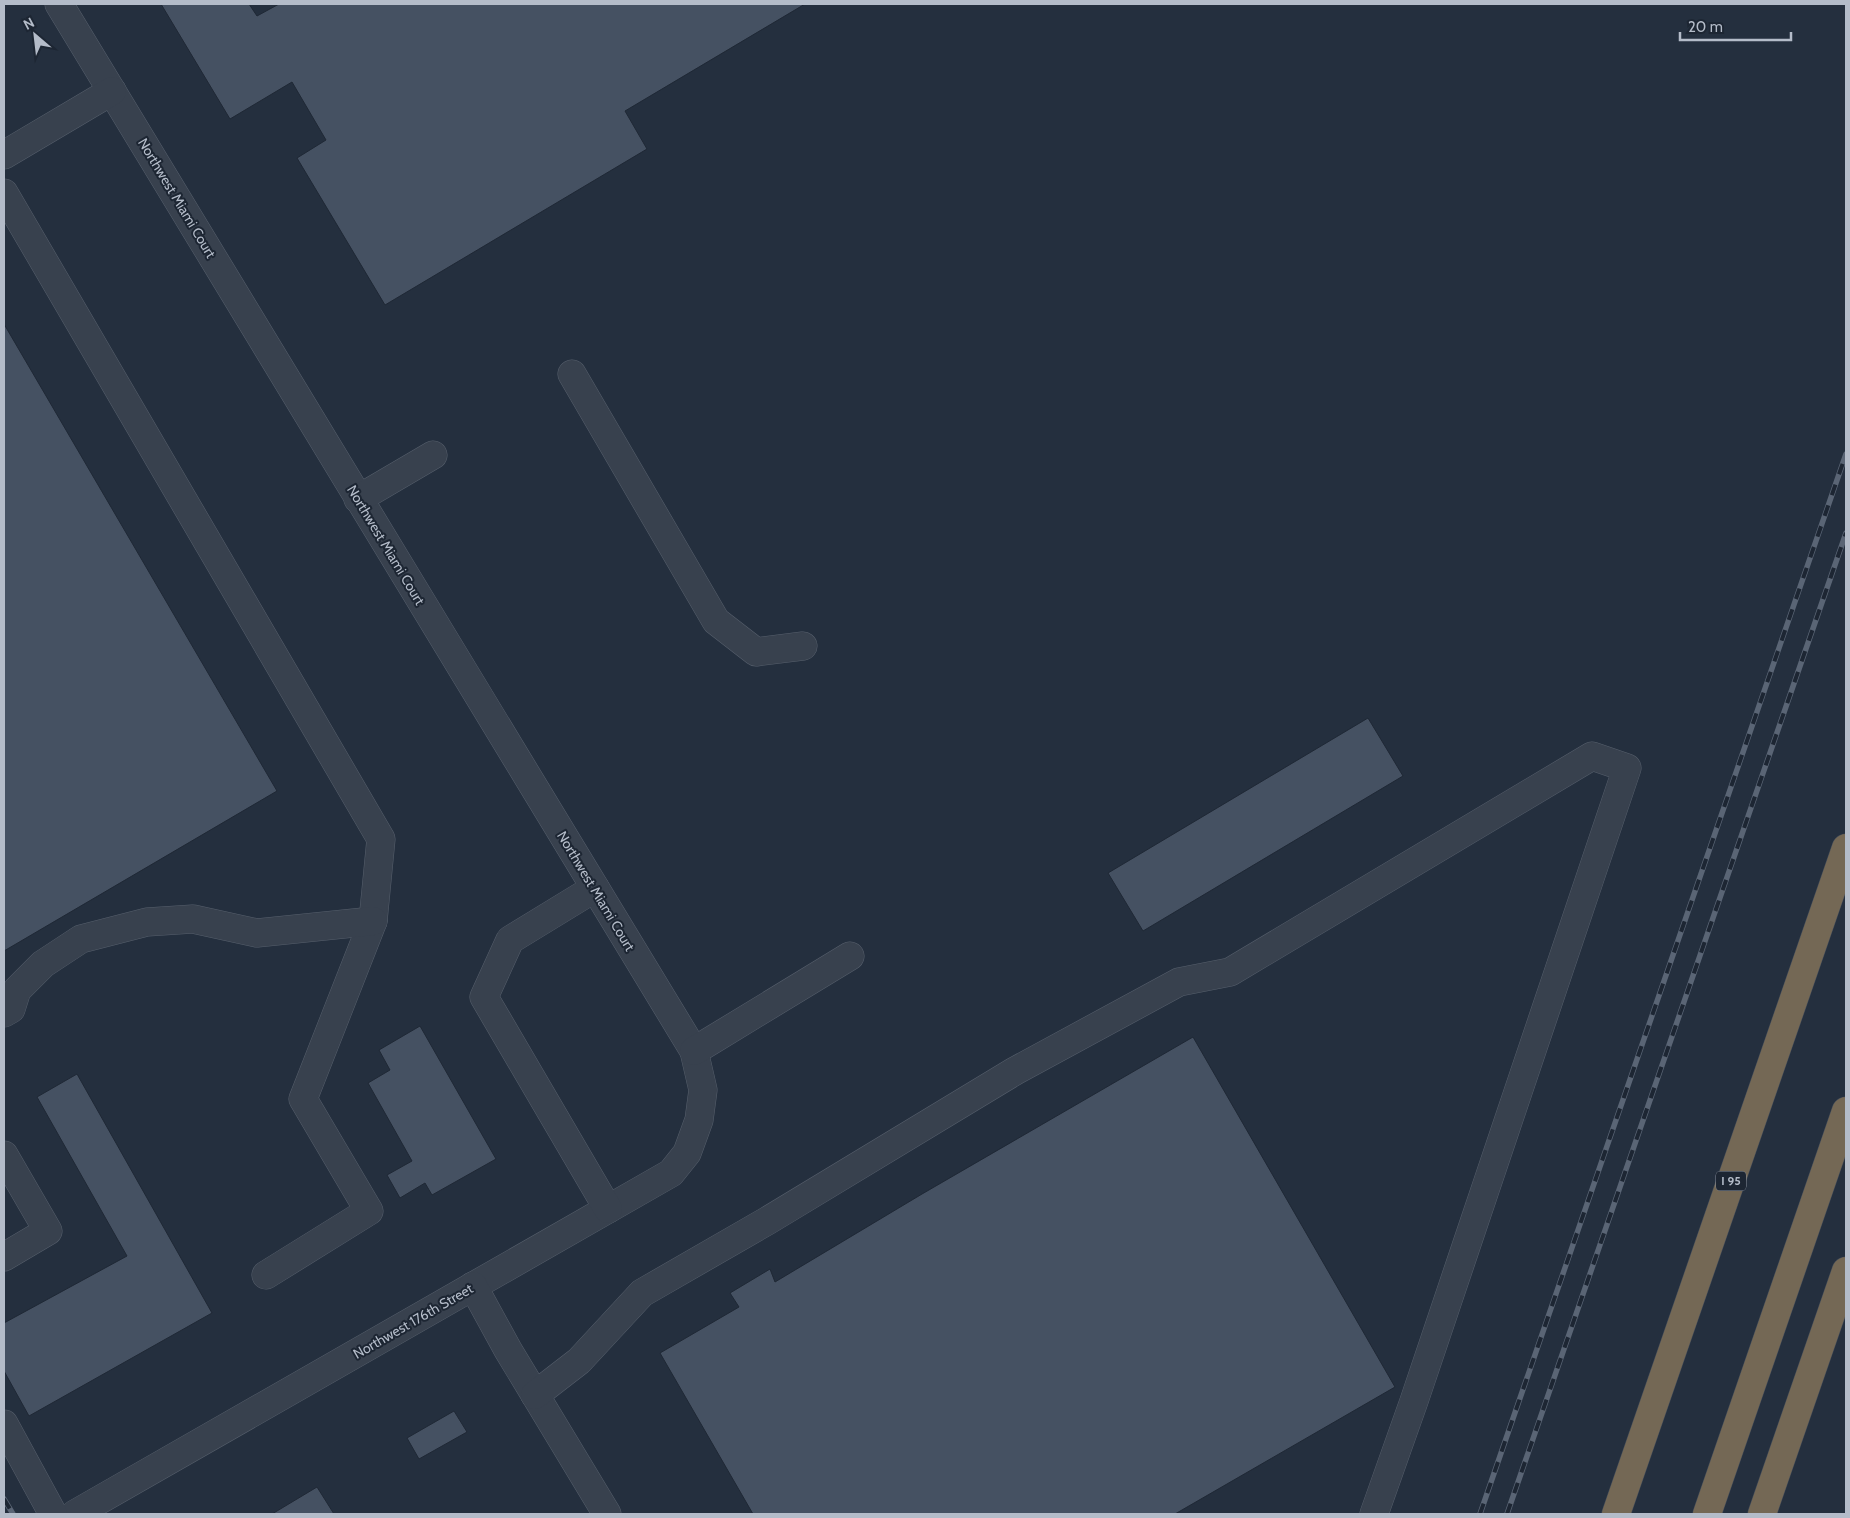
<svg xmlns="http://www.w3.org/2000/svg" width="1850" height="1518" viewBox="0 0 1850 1518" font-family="Cabin,sans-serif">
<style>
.building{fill:#455162;stroke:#1f2835}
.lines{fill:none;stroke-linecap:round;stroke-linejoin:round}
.minor-casing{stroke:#565f6c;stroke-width:29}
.highway-casing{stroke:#434c59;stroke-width:29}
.minor{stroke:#38414e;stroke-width:28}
.highway{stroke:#746855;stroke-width:28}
.rail-casing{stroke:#5a6575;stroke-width:5.5}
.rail{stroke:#1d2633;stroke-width:4;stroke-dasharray:11;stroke-linecap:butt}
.labels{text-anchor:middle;stroke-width:4;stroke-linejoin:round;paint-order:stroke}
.shield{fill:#1d2633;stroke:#878f9c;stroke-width:1}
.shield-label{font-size:12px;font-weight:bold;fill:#b4bcc9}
.street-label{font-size:14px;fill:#b4bcc9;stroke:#1d2633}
</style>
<rect width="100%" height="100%" fill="#242f3e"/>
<g class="building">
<polygon points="161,4 249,4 257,16 279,4 805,4 625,111 647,149 385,305 297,158 326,140 292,82 230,119"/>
<polygon points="4,324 277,791 4,951"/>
<polygon points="1368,718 1403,776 1143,931 1108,873"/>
<polygon points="420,1026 496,1159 432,1195 425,1183 400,1198 387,1175 412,1161 368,1083 390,1070 379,1050"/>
<polygon points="1193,1037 1395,1387 1175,1514 753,1514 660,1353 739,1307 730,1293 770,1269 775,1282 922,1194"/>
<polygon points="77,1074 212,1313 29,1416 4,1371 4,1323 127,1256 37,1097"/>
<polygon points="454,1411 467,1432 419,1459 407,1438"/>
<polygon points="317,1487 334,1514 272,1514"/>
</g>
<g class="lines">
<defs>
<g id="minor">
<polyline points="59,4 694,1051 703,1090 699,1120 687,1153 671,1173 75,1514"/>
<polyline points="4,155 112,91"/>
<polyline points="4,193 381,839 373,921 303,1099 369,1211 266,1275"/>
<polyline points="572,374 716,621 756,652 803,646"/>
<polyline points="358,499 433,455"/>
<polyline points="595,888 510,940 484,997 608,1209"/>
<polyline points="4,1013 11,1009 17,990 43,964 81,939 147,922 193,919 257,933 373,921"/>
<polyline points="694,1051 850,956"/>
<polyline points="4,1155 48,1231 4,1257"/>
<polyline points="473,1286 508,1350 607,1514"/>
<polyline points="535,1395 579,1361 642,1293 767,1221 1015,1071 1179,982 1230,972 1592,756 1627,768 1414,1401 1374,1514"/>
<polyline points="4,1424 53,1514"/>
</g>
<g id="highway">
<polyline points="1616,1514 1846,848"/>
<polyline points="1707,1514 1846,1111"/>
<polyline points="1762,1514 1846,1271"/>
</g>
</defs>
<use href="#minor" class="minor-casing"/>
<use href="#highway" class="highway-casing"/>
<use href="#minor" class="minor"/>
<use href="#highway" class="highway"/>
<defs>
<g id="rail">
<polyline points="4,1499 13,1514"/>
<polyline points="1480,1514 1846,454"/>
<polyline points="1507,1514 1846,533"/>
</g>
</defs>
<use href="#rail" class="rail-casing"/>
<use href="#rail" class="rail"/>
</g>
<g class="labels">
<rect class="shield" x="1716" y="1171.5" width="30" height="19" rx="4"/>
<g class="shield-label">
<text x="1731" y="1185">I 95</text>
</g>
<g class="street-label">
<text transform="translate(177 198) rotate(59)" y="5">Northwest Miami Court</text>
<text transform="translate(386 545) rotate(59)" y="5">Northwest Miami Court</text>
<text transform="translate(596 891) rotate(59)" y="5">Northwest Miami Court</text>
<text transform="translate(413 1321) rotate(-30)" y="5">Northwest 176th Street</text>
</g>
</g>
<rect width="1850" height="1518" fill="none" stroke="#b4bcc9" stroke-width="10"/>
<g transform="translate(35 35) rotate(332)" stroke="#1d2633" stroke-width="4" paint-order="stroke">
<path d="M0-4L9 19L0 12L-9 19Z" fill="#b4bcc9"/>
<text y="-8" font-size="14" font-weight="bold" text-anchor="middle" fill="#b4bcc9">N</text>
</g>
<path d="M1680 32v8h111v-8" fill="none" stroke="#b4bcc9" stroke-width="2.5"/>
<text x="1688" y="32" font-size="15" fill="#b4bcc9" stroke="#1d2633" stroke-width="4" paint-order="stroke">20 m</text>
</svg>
